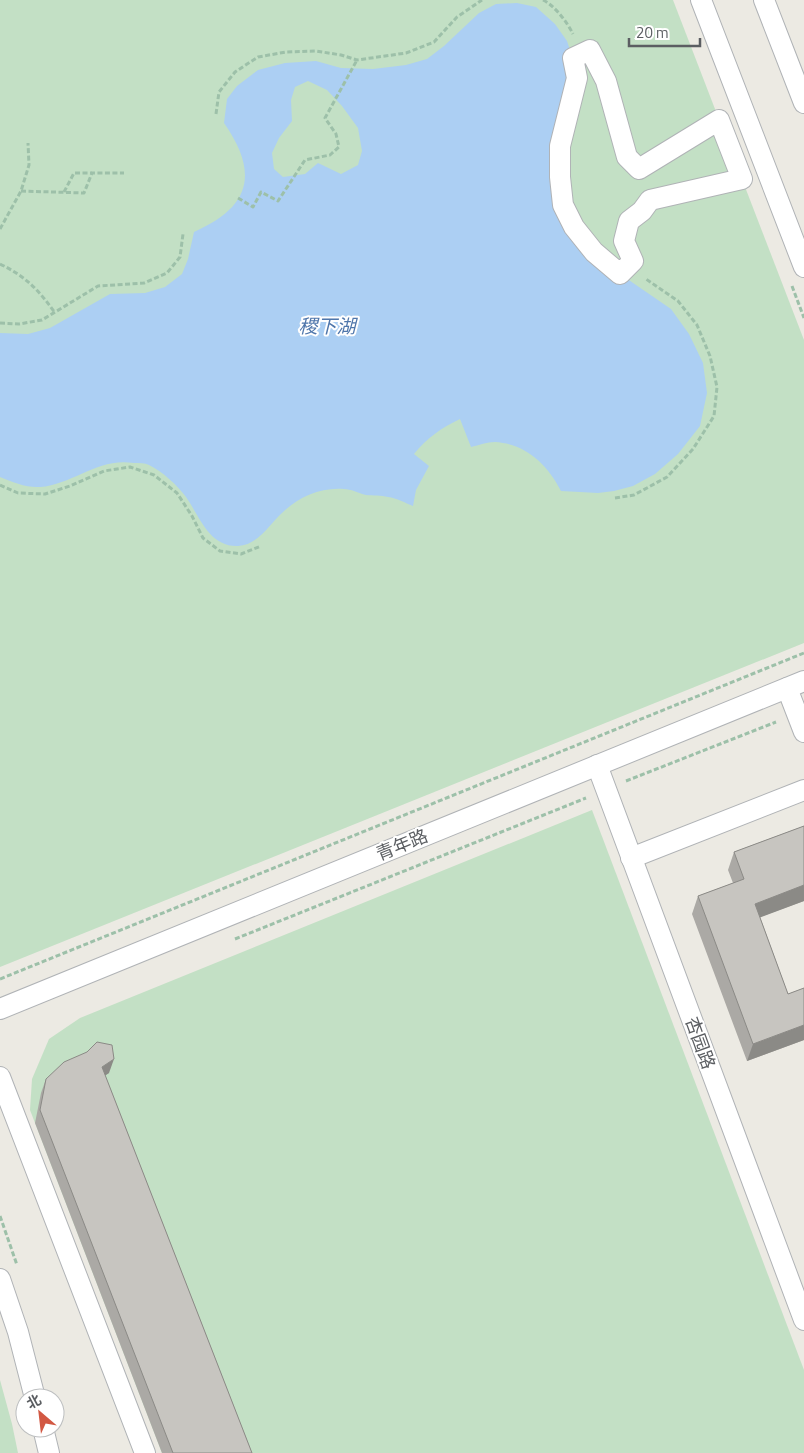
<svg xmlns="http://www.w3.org/2000/svg" width="804" height="1453" viewBox="0 0 804 1453" font-family="'Titillium Web','Noto Sans SC',sans-serif">
<style>
.green{fill:#c3e0c5}
.water{fill:#accff3;fill-rule:evenodd}
.lines{fill:none;stroke-linecap:round;stroke-linejoin:round}
.street-casing{stroke:#b0b3b6;stroke-width:22}
.path{stroke:#9dc0a9;stroke-width:3;stroke-dasharray:5 2.5;stroke-linecap:butt}
.street{stroke:#fff;stroke-width:20}
.wall{fill:#aba9a5}
.shaded-wall{fill:#8b8a86}
.building{fill:#c7c5c0;stroke:#8b8a86}
.labels{text-anchor:middle;stroke-width:4;stroke-linejoin:round;paint-order:stroke}
.street-label{font-size:18px;fill:#5b5e62;stroke:#fff}
.water-label{font-size:19px;font-style:italic;fill:#4f76ab;stroke:#fff}
</style>
<rect width="100%" height="100%" fill="#eceae3"/>
<g class="green">
<polygon points="0,0 673,0 804,340 804,643 0,967"/>
<polygon points="592,810 804,1370 804,1453 162,1453 30,1110 32,1079 49,1039 80,1018"/>
<polygon points="0,1380 12,1424 18,1453 0,1453"/>
</g>
<path class="water" d="M517,3l19,4 19,17 12,17 6,18 -10,146 57,69 51,35 18,25 14,29 4,30 -7,33 -22,28 -23,20 -22,12 -19,5 -16,2 -37,-2c-14,-27 -35,-47 -66,-49 -8,0 -16,3 -24,5l-11,-28c-19,9 -33,19 -46,35l15,12 -13,24 -3,16c-8,-3 -16,-8 -25,-9 -7,-2 -15,-1 -22,-2 -8,-2 -15,-6 -22,-6 -23,-2 -46,8 -62,24 -13,12 -24,32 -44,33 -29,1 -38,-29 -52,-49 -8,-11 -24,-26 -37,-32 -4,-2 -10,-2 -15,-2 -36,-6 -60,21 -94,24 -13,1 -28,-5 -40,-10v-144l28,1 22,-6 60,-34 35,-1 20,-6 17,-13 6,-15 6,-27c57,-25 65,-59 30,-109l3,-24 10,-13 21,-16 27,-7 31,-2 25,7 32,1 33,-4 21,-6 17,-13 35,-33 17,-9zM308,81l19,9 15,16 16,22 4,23 -4,14 -17,9 -23,-11 -13,11 -22,3 -9,-8 -2,-16 7,-15 13,-17 -1,-21 4,-13z"/>
<g class="lines">
<defs>
<g id="street">
<polyline points="701,0 804,267"/>
<polyline points="764,0 804,103"/>
<polygon points="590,50 606,81 627,157 639,169 719,120 742,179 650,200 642,211 629,221 624,241 633,261 620,274 594,252 574,227 563,205 560,177 560,146 577,78 573,58"/>
<polyline points="787,688 804,732"/>
<polyline points="597,765 804,1320"/>
<polyline points="631,858 804,790"/>
<polyline points="0,1009 804,681"/>
<polyline points="0,1077 145,1453"/>
<polyline points="0,1279 18,1332 35,1398"/>
<polyline points="43,1428 49,1453"/>
</g>
</defs>
<use href="#street" class="street-casing"/>
<g class="path">
<path d="M543,0c12,6 24,22 30,34"/>
<polyline points="216,114 219,92 235,72 258,57 286,52 316,51 341,55 357,60 406,53 434,42 457,17 482,0"/>
<polyline points="21,191 84,193 92,173 124,173"/>
<polyline points="64,192 74,173 92,173"/>
<polyline points="238,198 253,207 261,192 278,201 305,160 330,155 339,147 336,134 325,118 357,60"/>
<polyline points="0,229 21,191 29,165 28,143"/>
<path d="M0,264c25,12 39,26 55,49"/>
<polyline points="792,286 804,318"/>
<polyline points="0,323 19,324 42,320 98,286 144,283 167,273 180,257 183,234"/>
<polyline points="0,485 18,493 45,494 70,486 104,471 130,467 154,475 177,493 192,516 203,538 220,551 241,554 261,546"/>
<polyline points="615,498 634,495 667,477 693,449 714,416 717,387 710,356 697,325 678,301 646,279"/>
<polyline points="626,781 776,722"/>
<polyline points="235,939 586,798"/>
<polyline points="0,979 804,653"/>
<polyline points="0,1216 17,1265"/>
<polyline points="57,1400 61,1414"/>
</g>
<use href="#street" class="street"/>
</g>
<g class="wall">
<polygon points="804,826 804,901 760,917 788,994 804,988 804,1040 747,1061 692,914 698,896 733,883 728,870 734,852"/>
<polygon points="109,1073 105,1075 252,1453 162,1453 35,1123 41,1093 46,1079"/>
</g>
<g class="shaded-wall">
<polygon points="804,885 804,901 748,922 755,904"/>
<polygon points="804,1025 804,1040 747,1061 753,1044"/>
<polygon points="114,1059 109,1073 97,1081 102,1067"/>
</g>
<g class="building">
<polygon points="804,826 804,885 755,904 788,994 804,988 804,1025 753,1044 698,896 744,879 734,852"/>
<polygon points="97,1042 112,1045 114,1059 102,1067 252,1453 173,1453 40,1110 46,1079 64,1062 87,1052"/>
</g>
<g class="labels">
<g class="street-label">
<text transform="translate(402 845) rotate(-22)" y="6">青年路</text>
<text transform="translate(700 1043) rotate(70)" y="6">杏园路</text>
</g>
<g class="water-label">
<text x="327" y="333">稷下湖</text>
</g>
</g>
<g transform="translate(40 1413) rotate(332)"><circle r="24" fill="#ffffff" stroke="#bdbfc0"/>
<path d="M0-4L9 19L0 12L-9 19Z" fill="#d25843"/>
<text y="-8" font-size="14" font-weight="bold" text-anchor="middle" fill="#5b5e62">北</text>
</g>
<path d="M629 38v8h71v-8" fill="none" stroke="#5b5e62" stroke-width="2.5"/>
<text x="636" y="38" font-size="15" fill="#5b5e62" stroke="#ffffff" stroke-width="4" paint-order="stroke">20 m</text>
</svg>
